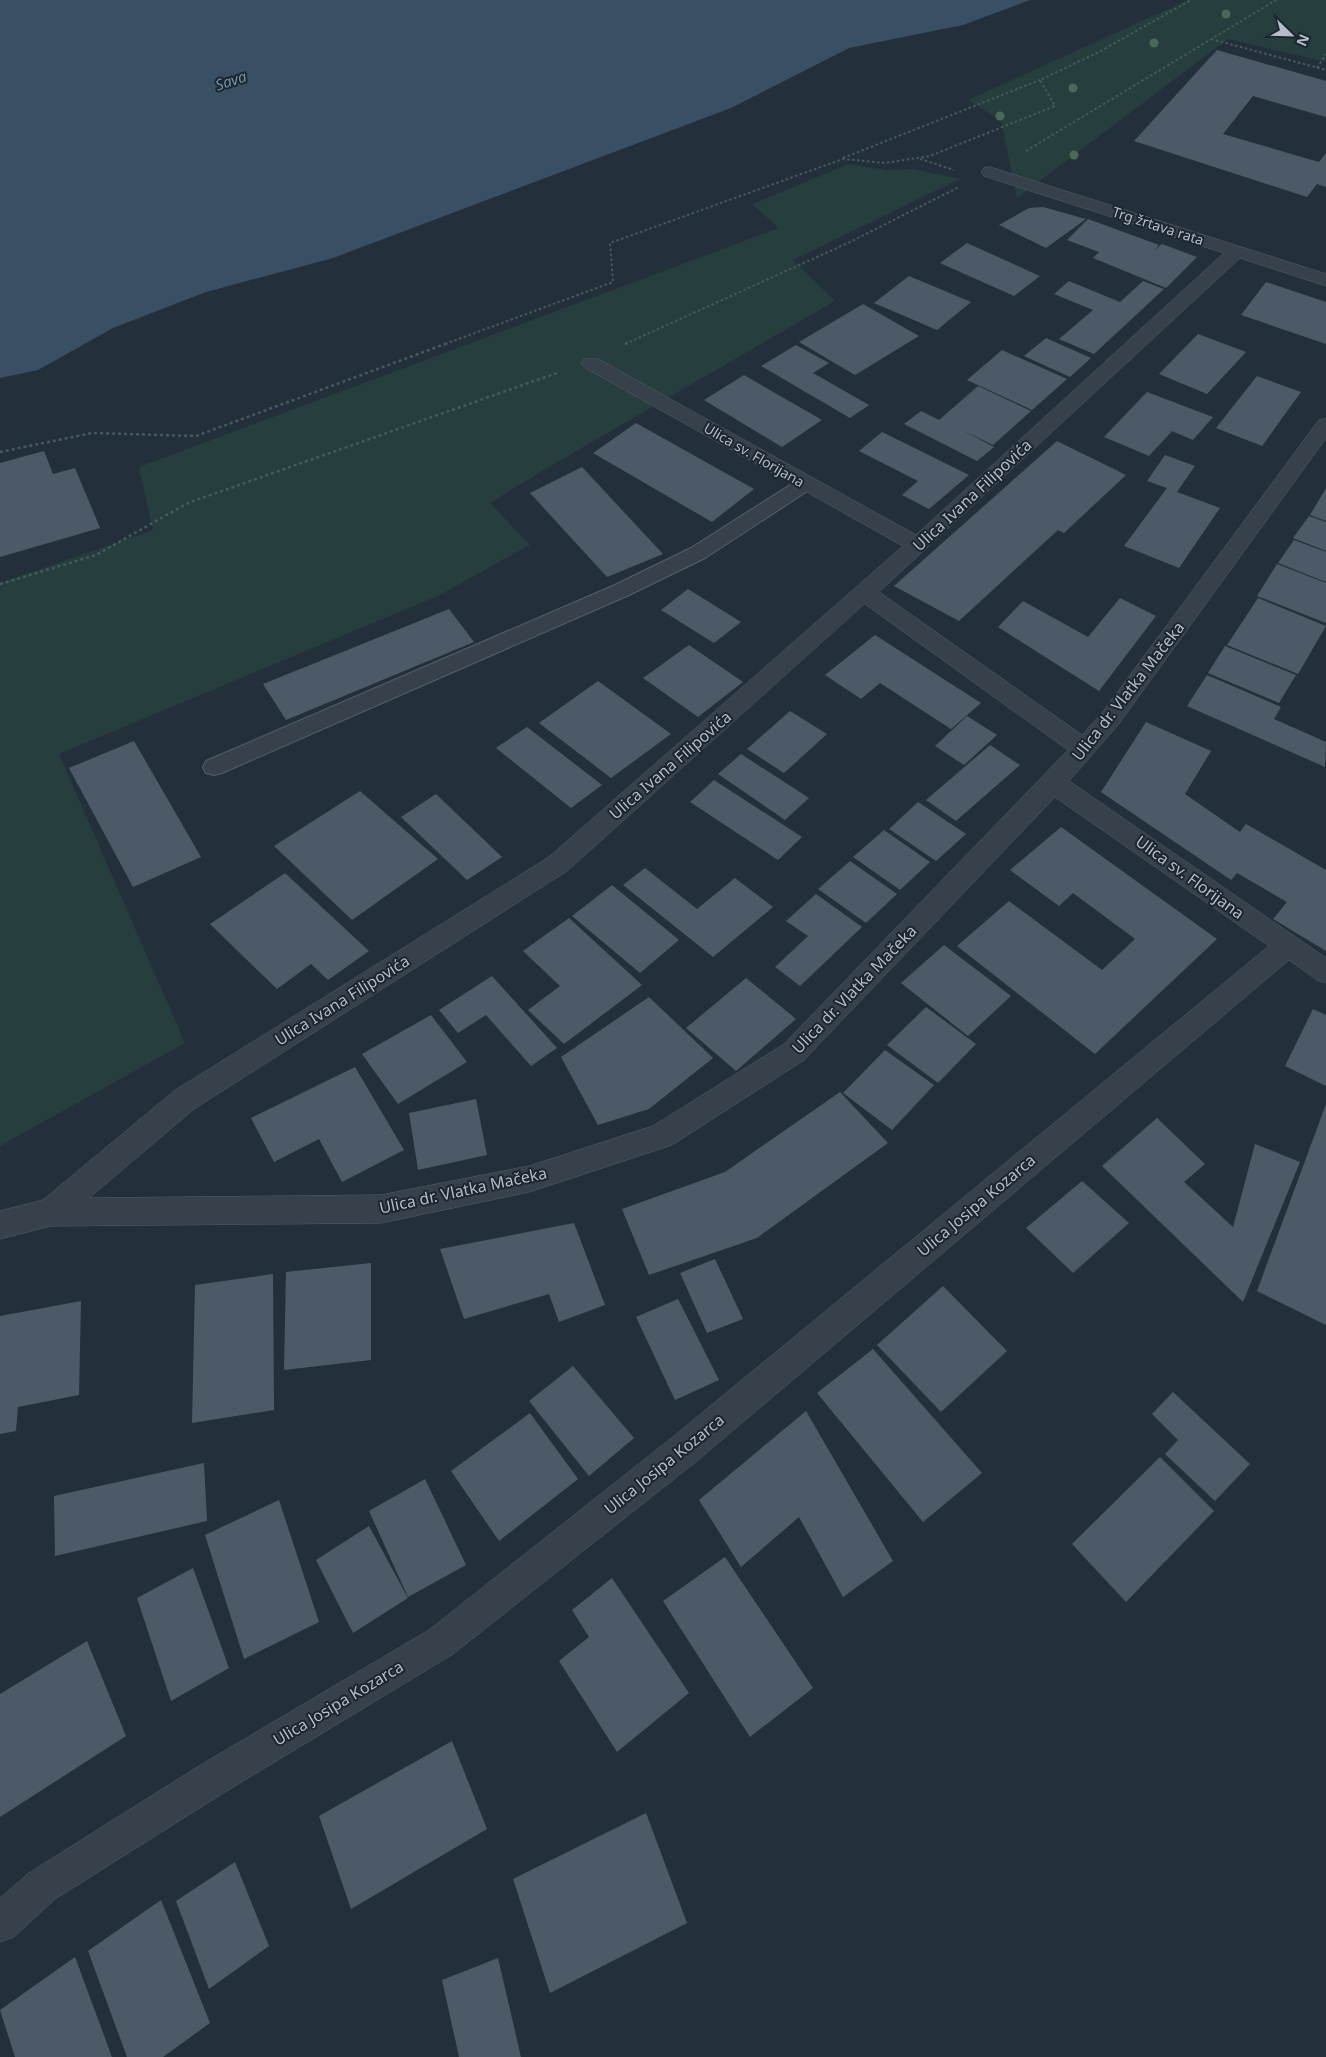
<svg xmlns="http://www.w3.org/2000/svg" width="1326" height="2057" viewBox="0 0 1326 2057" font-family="'Noto Sans',sans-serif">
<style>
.green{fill:#263e3d}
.water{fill:#394f64}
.building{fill:#4c5a67}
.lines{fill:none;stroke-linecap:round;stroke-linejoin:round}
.lane-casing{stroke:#555f69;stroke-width:2}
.street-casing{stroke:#555f69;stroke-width:1}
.path-far1{stroke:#455a5b;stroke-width:2;stroke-dasharray:2.5 2.5;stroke-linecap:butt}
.path{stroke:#455a5b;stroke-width:2.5;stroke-dasharray:3 3;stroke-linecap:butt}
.lane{fill:#37414b;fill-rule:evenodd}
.street{fill:#37414b;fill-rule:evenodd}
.tree{fill:#4a6958}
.labels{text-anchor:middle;stroke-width:4;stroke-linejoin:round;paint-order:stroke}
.far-street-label{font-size:14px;fill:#b3bcc7;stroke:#1c2630}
.far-water-label{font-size:15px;font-style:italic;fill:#7490aa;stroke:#1c2630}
.street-label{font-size:16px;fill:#b3bcc7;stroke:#1c2630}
</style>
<rect width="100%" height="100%" fill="#23303b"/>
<g class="green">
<polygon points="1188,0 1326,0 1326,62 1228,39 1017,198 1001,121 968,100"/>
<polygon points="849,164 887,170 912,169 960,179 793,260 835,301 542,471 490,503 530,545 440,595 59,754 185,1043 0,1146 0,583 153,530 139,467 779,228 752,204"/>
</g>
<polygon class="water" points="0,0 1030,0 963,25 849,48 731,108 333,258 206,292 113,328 38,370 0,378"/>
<g class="building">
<polygon points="1217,50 1326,81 1326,117 1253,96 1223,134 1319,162 1326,153 1326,187 1317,184 1307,197 1134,141"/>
<polygon points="1043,207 1086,219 1046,248 999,225 1029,208"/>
<polygon points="1088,219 1159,245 1154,251 1162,244 1197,257 1166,288 1093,258 1099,252 1067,240"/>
<polygon points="967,243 1040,276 1014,296 940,263"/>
<polygon points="909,276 971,302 937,330 874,303"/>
<polygon points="1069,281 1120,302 1143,281 1164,289 1094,354 1059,339 1093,310 1054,294"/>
<polygon points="1266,282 1326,302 1326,344 1241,315"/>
<polygon points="863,304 919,336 855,375 799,342"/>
<polygon points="1198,334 1246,352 1207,394 1159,374"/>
<polygon points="1046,338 1091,358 1070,377 1024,356"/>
<polygon points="796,345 829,363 813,373 869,405 850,418 761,366"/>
<polygon points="1002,350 1067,379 1032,410 967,380"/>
<polygon points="744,375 822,420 782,447 704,400"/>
<polygon points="1257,376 1301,392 1262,446 1216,428"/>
<polygon points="978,386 1031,411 993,445 962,430 994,447 977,461 904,424 921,411 939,420"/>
<polygon points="1147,392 1213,417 1193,440 1172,431 1149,456 1104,437"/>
<polygon points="636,423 754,489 712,522 593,453"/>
<polygon points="882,432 969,475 929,509 902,495 918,481 859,451"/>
<polygon points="1057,441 1126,475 1064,533 1058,530 959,621 894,586"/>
<polygon points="44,451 53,474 75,468 100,528 0,557 0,463"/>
<polygon points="1165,455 1195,466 1177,492 1220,508 1179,568 1124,546 1167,488 1147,481"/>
<polygon points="582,467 663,554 607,577 530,493"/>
<polygon points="1326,488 1326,521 1310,515"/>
<polygon points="1309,516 1326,522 1326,551 1293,538"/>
<polygon points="1294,540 1326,552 1326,582 1278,563"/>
<polygon points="1277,564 1326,583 1326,623 1257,596"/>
<polygon points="688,589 741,622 714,643 661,610"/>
<polygon points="1120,598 1156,616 1099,691 998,627 1023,601 1088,637"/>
<polygon points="1258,598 1326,626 1298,674 1227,645"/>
<polygon points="449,609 474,642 286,720 263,684"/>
<polygon points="875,635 981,703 951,729 880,683 861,699 825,675"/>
<polygon points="689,645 743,682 698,717 643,678"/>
<polygon points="1225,646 1296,675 1279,703 1208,673"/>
<polygon points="1207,675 1281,707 1274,719 1326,742 1325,767 1187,706"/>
<polygon points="598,681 671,734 611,778 539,723"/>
<polygon points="790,711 827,734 784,773 747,749"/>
<polygon points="967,716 997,735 964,765 935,746"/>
<polygon points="1146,722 1211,751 1185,794 1240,832 1246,824 1326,870 1326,951 1273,919 1287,902 1237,873 1231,880 1101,792"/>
<polygon points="527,727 602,785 571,808 496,748"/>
<polygon points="134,741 201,857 133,887 69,768"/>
<polygon points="990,745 1020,765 956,821 926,800"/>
<polygon points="741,754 809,798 785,820 718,774"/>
<polygon points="714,780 802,837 778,860 690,802"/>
<polygon points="360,791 438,859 352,920 274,846"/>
<polygon points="436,794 502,857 467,880 401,817"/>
<polygon points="918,802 966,834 936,861 889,829"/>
<polygon points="1061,827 1217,939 1095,1054 957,946 1009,901 1102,970 1135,939 1073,893 1059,906 1010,870"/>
<polygon points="884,830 930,862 900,890 853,857"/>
<polygon points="850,861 897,894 866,923 818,889"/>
<polygon points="645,868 697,909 735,878 773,907 713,957 623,885"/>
<polygon points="285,873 369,951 328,980 311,964 277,989 210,924"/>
<polygon points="612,885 679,940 640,973 572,916"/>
<polygon points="816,894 862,927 800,986 775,967 808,936 786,921"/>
<polygon points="569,918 642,985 564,1044 528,1010 560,986 523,951"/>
<polygon points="944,945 1011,996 968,1036 901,983"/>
<polygon points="492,976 557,1048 531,1066 486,1015 458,1033 439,1010"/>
<polygon points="746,978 796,1019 736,1071 686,1028"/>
<polygon points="649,997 713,1058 649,1109 598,1125 561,1057"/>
<polygon points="926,1007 976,1044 938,1083 887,1045"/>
<polygon points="1313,1009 1326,1015 1326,1086 1285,1066"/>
<polygon points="431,1015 467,1062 398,1104 362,1054"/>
<polygon points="885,1050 934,1085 892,1130 843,1093"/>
<polygon points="355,1067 404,1150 342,1182 319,1139 274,1162 251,1118"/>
<polygon points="840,1092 888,1143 757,1238 649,1275 622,1209 725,1172"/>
<polygon points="476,1099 487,1155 418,1170 409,1113"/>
<polygon points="1326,1104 1326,1325 1257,1291"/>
<polygon points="1157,1118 1205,1164 1184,1182 1233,1227 1255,1144 1300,1162 1243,1302 1102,1166"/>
<polygon points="1082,1181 1129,1223 1073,1273 1026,1228"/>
<polygon points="574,1223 605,1305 559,1322 549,1294 464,1319 440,1249"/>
<polygon points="715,1259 743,1319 707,1333 680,1273"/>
<polygon points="371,1263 371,1360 284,1370 286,1272"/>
<polygon points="273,1274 274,1410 192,1423 195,1285"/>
<polygon points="943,1286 1007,1351 941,1412 877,1345"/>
<polygon points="678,1299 719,1380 675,1400 636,1317"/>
<polygon points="81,1301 79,1395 18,1407 16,1431 0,1434 0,1316"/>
<polygon points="873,1349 982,1473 923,1522 817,1393"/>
<polygon points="573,1366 634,1438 589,1476 529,1401"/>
<polygon points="1173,1392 1250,1464 1215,1501 1165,1454 1178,1440 1152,1414"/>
<polygon points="806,1411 893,1561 843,1597 799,1517 741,1567 699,1500"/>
<polygon points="530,1413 578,1479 499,1541 451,1471"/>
<polygon points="1160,1457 1214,1511 1126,1602 1072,1544"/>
<polygon points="204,1463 207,1521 55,1556 54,1496"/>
<polygon points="425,1479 466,1565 408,1597 369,1511"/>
<polygon points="279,1500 319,1622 244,1659 205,1535"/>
<polygon points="369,1526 408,1598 353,1633 316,1560"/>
<polygon points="725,1557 813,1688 750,1737 663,1601"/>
<polygon points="193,1568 229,1668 171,1701 137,1598"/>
<polygon points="612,1578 689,1693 617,1752 559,1661 589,1637 572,1610"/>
<polygon points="87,1641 126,1736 0,1817 0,1694"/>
<polygon points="452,1741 487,1829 351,1909 319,1816"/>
<polygon points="646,1813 687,1923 550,1993 513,1879"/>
<polygon points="235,1862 269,1946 209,1989 176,1901"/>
<polygon points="161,1900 210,2023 163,2057 127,2057 88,1951"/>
<polygon points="75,1957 112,2057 15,2057 0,2010"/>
<polygon points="498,1958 521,2057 459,2057 442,1980"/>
</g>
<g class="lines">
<defs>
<polygon id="lane" points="805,478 812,480 815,484 812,488 705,558 629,595 222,773 214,775 206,773 203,767 206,761 615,585 691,548 798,480"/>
<path id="street" d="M990,167l336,107v12l-86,-28 -361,334 203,143 20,-22 217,-293 7,-2v20l-208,287 -49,56 257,177v25l-9,-3 -28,-20 -591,500 -245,194 -228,138 -170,107 -41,38 -14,5v-44l29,-25 170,-107 230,-136 245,-194 595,-490 -214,-149 -251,263 -132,85 -143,47 -148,31 -330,3 -51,13v-28l43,-11 131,-109 375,-234 354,-311 -319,-179 -3,-4 3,-4h14l318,176 308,-282 -240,-77 -3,-4 3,-4zM865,604l203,146 -284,294 -131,82 -124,40 -148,29 -292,3 105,-89 373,-238z"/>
</defs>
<use href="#lane" class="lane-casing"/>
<use href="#street" class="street-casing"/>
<g class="path-far1">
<polyline points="1211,39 1326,70"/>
<polyline points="1317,68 1326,54"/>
<polyline points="1026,151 1276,0"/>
<polyline points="843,158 1040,80"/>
<polyline points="920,159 954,170"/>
<polyline points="445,344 613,282 610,243 843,159 885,163 930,156 1055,106 1040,80 1099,52 1191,0"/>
<polyline points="625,344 850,242 959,187"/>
</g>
<g class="path">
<polyline points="625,344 628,343"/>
<polyline points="0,452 92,433 196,436 448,343"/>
<polyline points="0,584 96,555 188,503 557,373"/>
</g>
<use href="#lane" class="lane"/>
<use href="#street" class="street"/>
</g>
<g class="tree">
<circle cx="1226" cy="14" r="4.5"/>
<circle cx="1154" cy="43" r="4.5"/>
<circle cx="1073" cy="88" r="4.5"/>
<circle cx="1000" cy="116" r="4.5"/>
<circle cx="1074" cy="155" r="4.5"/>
</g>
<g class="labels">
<g class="far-street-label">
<text transform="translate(1158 226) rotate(18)" y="5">Trg žrtava rata</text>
<text transform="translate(754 455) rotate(30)" y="5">Ulica sv. Florijana</text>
</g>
<g class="far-water-label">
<text transform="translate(231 81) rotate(-18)" y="5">Sava</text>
</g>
<g class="street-label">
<text transform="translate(972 495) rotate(-43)" y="6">Ulica Ivana Filipovića</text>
<text transform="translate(1128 691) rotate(-52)" y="6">Ulica dr. Vlatka Mačeka</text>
<text transform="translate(670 765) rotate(-41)" y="6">Ulica Ivana Filipovića</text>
<text transform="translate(1190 877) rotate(36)" y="6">Ulica sv. Florijana</text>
<text transform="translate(854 989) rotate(-46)" y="6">Ulica dr. Vlatka Mačeka</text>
<text transform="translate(342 1000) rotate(-32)" y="6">Ulica Ivana Filipovića</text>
<text transform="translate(463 1190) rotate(-12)" y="6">Ulica dr. Vlatka Mačeka</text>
<text transform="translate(976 1205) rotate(-40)" y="6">Ulica Josipa Kozarca</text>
<text transform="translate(664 1464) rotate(-39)" y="6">Ulica Josipa Kozarca</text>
<text transform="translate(338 1703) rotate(-31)" y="6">Ulica Josipa Kozarca</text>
</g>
</g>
<g transform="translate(1291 35) rotate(113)" stroke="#1c2630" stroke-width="4" paint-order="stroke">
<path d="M0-4L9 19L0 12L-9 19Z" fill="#b3bcc7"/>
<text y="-8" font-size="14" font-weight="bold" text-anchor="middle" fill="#b3bcc7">N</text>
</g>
</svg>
